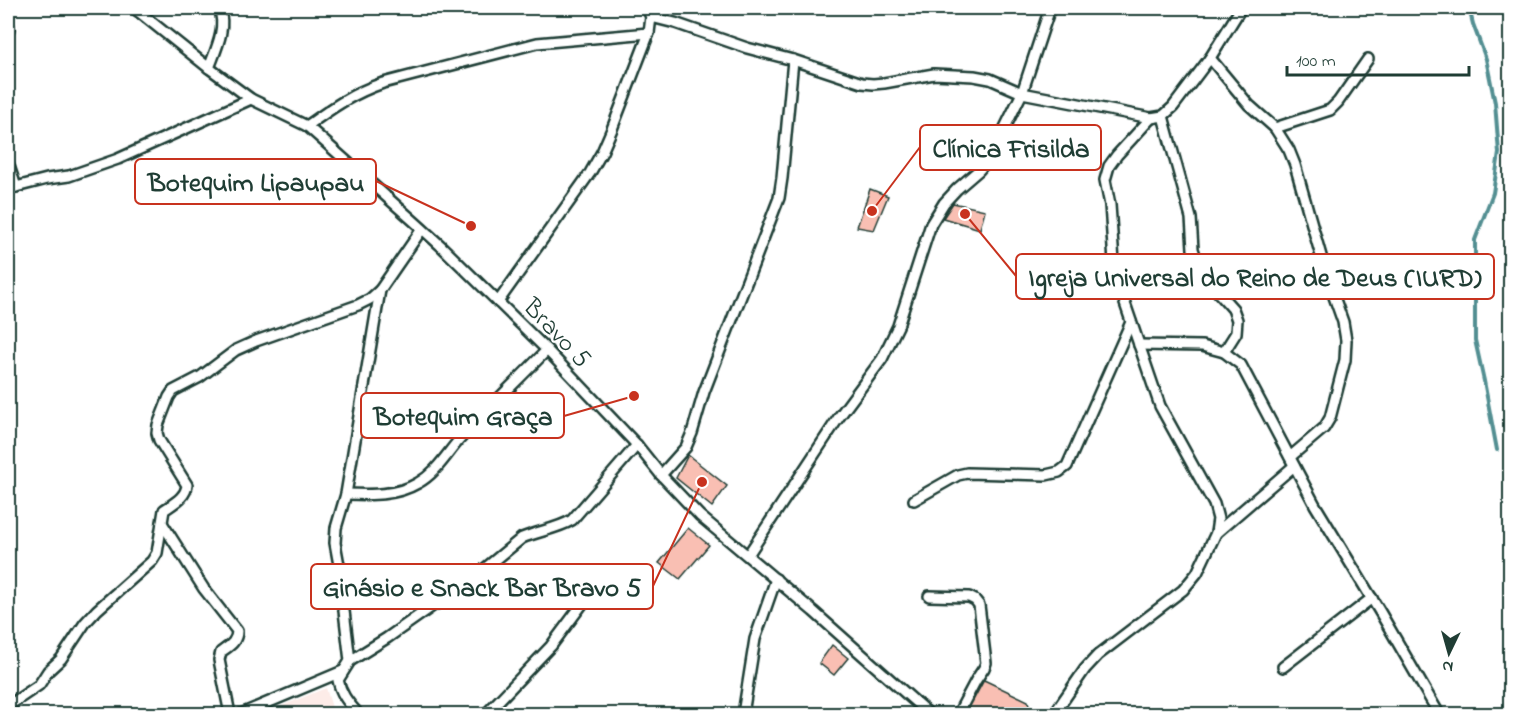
<svg xmlns="http://www.w3.org/2000/svg" width="1518" height="722" viewBox="0 0 1518 722" font-family="'Indie Flower',sans-serif">
<style>
.built{fill:#fdece8}
.lines{fill:none;stroke-linecap:round;stroke-linejoin:round}
.stream{stroke:#538f92;stroke-width:4}
.building{fill:#f9bfb3;stroke:#1f3d34;stroke-width:1.5}
.street-casing{stroke:#1f3d34;stroke-width:14}
.secondary-casing{stroke:#1f3d34;stroke-width:18}
.street{stroke:#fff;stroke-width:9}
.secondary{stroke:#fff;stroke-width:14}
.labels{text-anchor:middle;stroke-width:4.5;stroke-linejoin:round;paint-order:stroke}
.street-label{font-size:26px;fill:#1f3d34;stroke:#fff}
.leader{fill:none;stroke:#c8321e;stroke-width:2}
.callout-dot{fill:#c8321e;stroke:#fff;stroke-width:2}
.callout{fill:#fff;stroke:#c8321e;stroke-width:2}
.callout-label{font-size:27px;text-anchor:middle;font-weight:bold;fill:#1f3d34}
</style>
<rect width="100%" height="100%" fill="#fff"/>
<filter id="ink" filterUnits="userSpaceOnUse"><feTurbulence type="fractalNoise" baseFrequency=".0167" numOctaves="2"/><feDisplacementMap in="SourceGraphic" scale="12" xChannelSelector="R" yChannelSelector="G"/><feConvolveMatrix kernelMatrix="1 2 1 2 8 2 1 2 1" color-interpolation-filters="sRGB"/></filter>
<g filter="url(#ink)">
<polygon class="built" points="326,688 334,714 262,714"/>
<g class="lines">
<polyline class="stream" points="1469,8 1473,24 1486,59 1495,103 1499,153 1493,193 1475,240 1475,340 1484,381 1497,450"/>
</g>
<g class="building">
<polygon points="870,189 888,196 874,230 857,227"/>
<polygon points="953,203 985,210 980,229 943,218"/>
<polygon points="688,455 727,486 712,507 676,478"/>
<polygon points="688,528 709,545 680,579 659,563"/>
<polygon points="832,645 848,658 834,675 819,663"/>
<polygon points="984,680 1028,701 1031,714 966,714"/>
</g>
<g class="lines">
<defs>
<g id="street">
<polyline points="134,8 209,68 251,99 307,126 417,224 440,245 547,350 637,445 661,475 700,516 813,611 929,714"/>
<polyline points="651,17 675,23 747,48 793,60 862,83 873,84 884,83 934,74 974,76 990,79 1022,93 1151,118 1163,116 1173,107 1210,58 1241,8"/>
<polyline points="8,23 9,28 8,32"/>
<polyline points="1210,58 1249,105 1275,128 1289,150 1295,165 1327,277 1343,322 1346,340 1345,360 1330,418 1324,428 1290,457"/>
<path d="M209,68c7,-19 18,-40 10,-60"/>
<polyline points="1163,116 1191,218 1193,249 1201,273 1233,309 1237,320 1236,333 1224,352"/>
<path d="M307,126c25,-18 46,-33 76,-43l154,-40 112,-10"/>
<polyline points="1275,128 1330,110 1338,102 1368,59"/>
<polyline points="8,163 16,187"/>
<polyline points="8,189 47,179 69,176 118,159 251,99"/>
<polyline points="498,302 590,173 602,152 612,129 649,33 651,17 647,8"/>
<polyline points="1139,345 1202,346 1224,352 1241,365 1315,505 1380,612 1439,714"/>
<polyline points="661,475 686,447 692,433 704,392 779,198 782,178 793,60"/>
<path d="M346,494c25,1 50,2 72,-11 18,-10 28,-28 41,-43 28,-31 59,-60 88,-90"/>
<polyline points="914,500 958,475 967,473 1046,475 1059,472 1067,466 1131,322"/>
<path d="M162,523l42,66 33,42c0,11 -8,15 -16,21l-2,8 11,54"/>
<polyline points="1216,533 1294,466"/>
<polyline points="748,555 839,417 882,359 898,326 931,224 944,203 957,189 979,170 991,156 1022,93 1050,8"/>
<polyline points="929,596 969,597 975,600 979,605 986,663 984,668 976,680 958,714"/>
<polyline points="350,661 344,611 341,576 335,543 336,528 346,494 380,290"/>
<polyline points="1283,667 1372,598"/>
<path d="M8,706l31,-21 9,-14 13,-12 24,-36 12,-13 55,-49 5,-8 7,-43c10,-7 22,-13 23,-25l-28,-45 -2,-7 1,-8 11,-28 4,-6 27,-14 36,-27 20,-9 102,-36 12,-6 10,-9 42,-61"/>
<polyline points="241,714 343,671"/>
<path d="M358,714c-9,-11 -17,-19 -20,-34l12,-19 37,-23 47,-33 14,-6 74,-61c16,-7 35,-9 50,-18l65,-75"/>
<polyline points="486,714 551,646 601,579"/>
<polyline points="743,714 755,639 776,579"/>
<polyline points="1054,714 1085,669 1098,655 1183,590 1197,573 1216,533 1218,519 1214,504 1160,406 1118,283 1114,262 1110,205 1105,180 1109,166 1117,155 1151,118"/>
</g>
<polyline id="secondary" points="8,712 9,714"/>
</defs>
<use href="#street" class="street-casing"/>
<use href="#secondary" class="secondary-casing"/>
<use href="#street" class="street"/>
<use href="#secondary" class="secondary"/>
</g>
</g>
<g class="labels">
<g class="street-label">
<text transform="translate(558 332) rotate(46)" y="9">Bravo 5</text>
</g>
</g>
<path class="leader" d="M872 211L920 147M471 226L376 181M965 214L1016 276M634 396L564 416M702 482L653 586"/>
<g class="callout-dot">
<circle cx="872" cy="211" r="6"/>
<circle cx="471" cy="226" r="6"/>
<circle cx="965" cy="214" r="6"/>
<circle cx="634" cy="396" r="6"/>
<circle cx="702" cy="482" r="6"/>
</g>
<g class="callout">
<rect x="920" y="125" width="181" height="45" rx="6"/>
<rect x="135" y="159" width="241" height="45" rx="6"/>
<rect x="1016" y="254" width="478" height="45" rx="6"/>
<rect x="361" y="393" width="203" height="45" rx="6"/>
<rect x="311" y="564" width="342" height="45" rx="6"/>
</g>
<g class="callout-label">
<text x="1011" y="157">Clínica Frisilda</text>
<text x="256" y="191">Botequim Lipaupau</text>
<text x="1255" y="286">Igreja Universal do Reino de Deus (IURD)</text>
<text x="463" y="425">Botequim Graça</text>
<text x="482" y="596">Ginásio e Snack Bar Bravo 5</text>
</g>
<rect width="1518" height="722" fill="none" stroke="#fff" stroke-width="30"/>
<rect x="15" y="15" width="1488" height="692" fill="none" stroke="#1f3d34" stroke-width="2" filter="url(#ink)"/>
<g transform="translate(1449 653) rotate(185)" stroke="#ffffff" stroke-width="4.5" paint-order="stroke">
<path d="M0-4.5L10 22L0 15L-10 22Z" fill="#1f3d34"/>
<text y="-9" font-size="16" font-weight="bold" text-anchor="middle" fill="#1f3d34">N</text>
</g>
<path d="M1287 66v9h182v-9" fill="none" stroke="#1f3d34" stroke-width="3"/>
<text x="1296" y="66" font-size="18" fill="#1f3d34" stroke="#ffffff" stroke-width="4.5" paint-order="stroke">100 m</text>
</svg>
